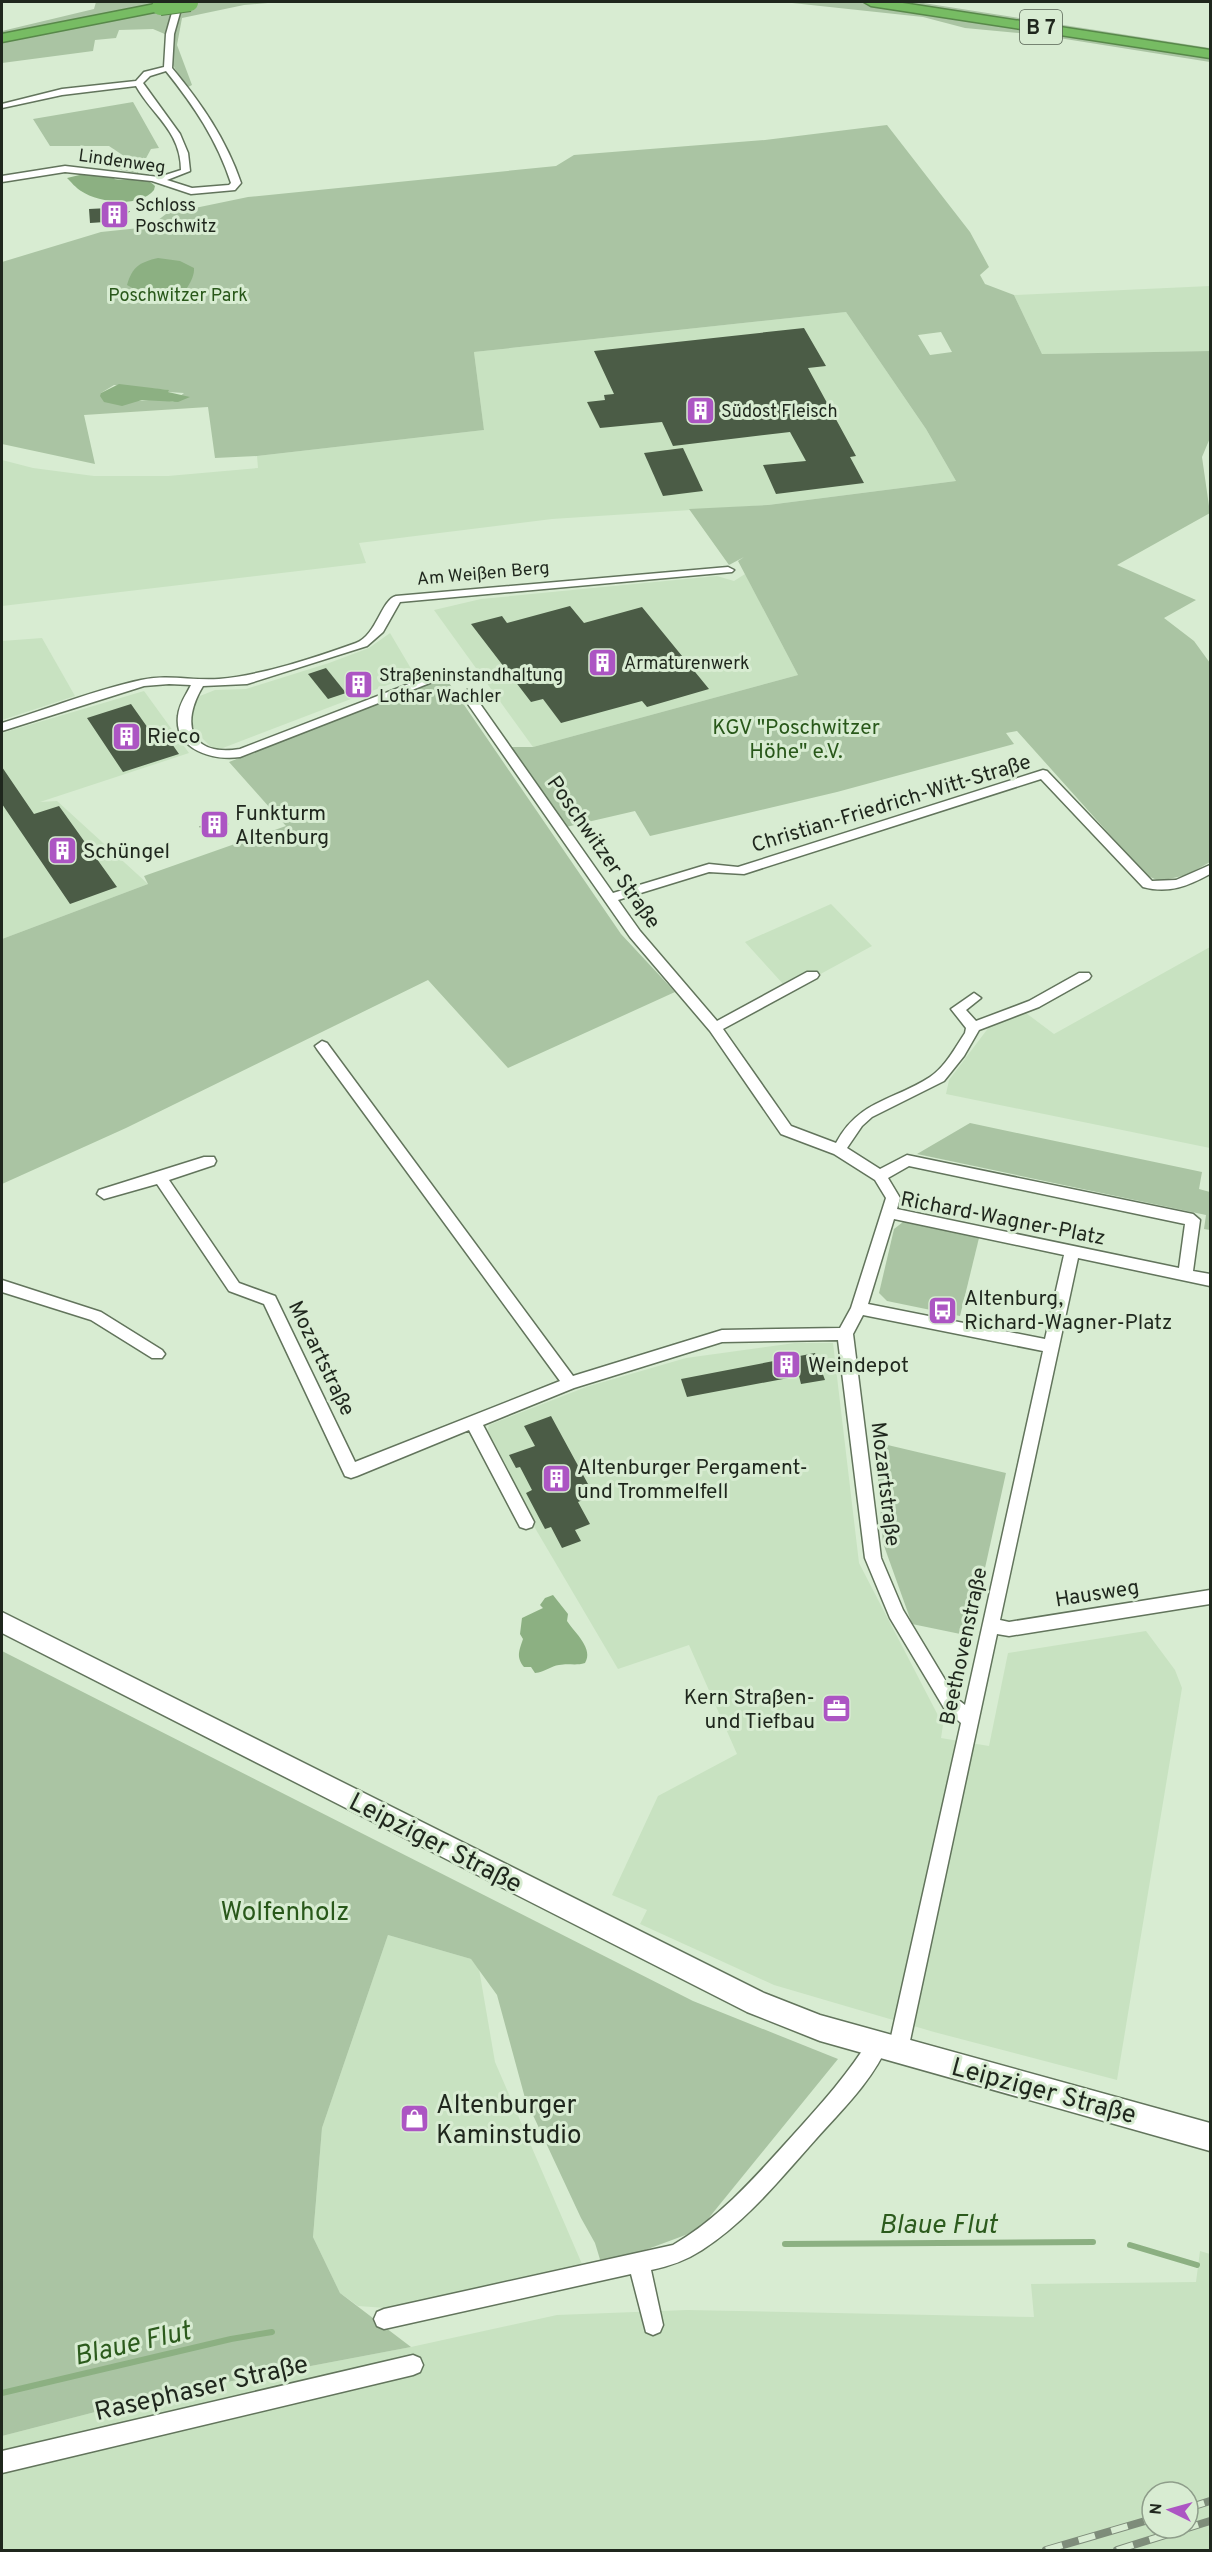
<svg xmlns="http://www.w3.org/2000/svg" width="1212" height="2552" viewBox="0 0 1212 2552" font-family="Overpass,sans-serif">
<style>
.built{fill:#c8e2c1;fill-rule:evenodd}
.green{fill:#aac4a3;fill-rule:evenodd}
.water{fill:#8cb082}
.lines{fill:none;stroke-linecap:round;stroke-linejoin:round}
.stream{stroke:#8cb082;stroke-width:6}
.building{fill:#4b5c46}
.street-casing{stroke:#62745c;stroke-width:3}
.secondary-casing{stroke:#62745c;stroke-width:3}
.highway-casing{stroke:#58884a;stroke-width:3}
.street{fill:#fff;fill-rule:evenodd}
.secondary{fill:#fff;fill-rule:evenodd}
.highway{fill:#77bc63;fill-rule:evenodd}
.rail-casing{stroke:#7e8c7a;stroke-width:8}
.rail{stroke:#d8ecd2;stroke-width:6;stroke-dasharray:17;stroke-linecap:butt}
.highway-bridge-casing{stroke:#58884a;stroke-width:18;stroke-linecap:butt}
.highway-bridge{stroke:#77bc63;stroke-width:16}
.labels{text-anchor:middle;stroke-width:6;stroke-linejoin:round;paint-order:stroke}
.far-street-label{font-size:18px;fill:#1f271d;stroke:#d8ecd2}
.far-poi-label{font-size:18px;fill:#1f271d;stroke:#d8ecd2;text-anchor:start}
.far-park-label{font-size:18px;fill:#29581a;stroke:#d8ecd2}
.shield{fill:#d8ecd2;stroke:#566253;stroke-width:1.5}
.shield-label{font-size:20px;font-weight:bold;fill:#1f271d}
.park-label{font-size:21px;fill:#29581a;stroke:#d8ecd2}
.poi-label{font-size:21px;fill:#1f271d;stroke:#d8ecd2;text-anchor:start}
.street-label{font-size:21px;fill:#1f271d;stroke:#d8ecd2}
.near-street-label{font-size:26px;fill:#1f271d;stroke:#d8ecd2}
.near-park-label{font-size:26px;fill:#29581a;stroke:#d8ecd2}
.near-poi-label{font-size:26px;fill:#1f271d;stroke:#d8ecd2;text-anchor:start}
.near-water-label{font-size:27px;font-style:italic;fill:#2c5b1d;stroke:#d8ecd2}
</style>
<rect width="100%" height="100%" fill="#d8ecd2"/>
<g class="built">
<polygon points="1210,286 1210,351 1042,354 1014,295"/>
<polygon points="846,312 926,429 956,481 768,505 552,519 359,543 366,563 2,606 2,460 33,468 94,476 168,476 258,468 257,456 484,430 474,352"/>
<polygon points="745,574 798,675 533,747 434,610 481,599 717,576 734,581"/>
<polygon points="390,633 413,672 398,681 215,751 196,732 190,719 191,706 200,696 215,690 246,689 329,663 369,648"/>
<polygon points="42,638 75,696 2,720 2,641"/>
<polygon points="144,691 189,753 40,802 57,801 148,884 2,939 2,733"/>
<polygon points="831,904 872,946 815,977 809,971 783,984 745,942"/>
<polygon points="1210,947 1210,1148 946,1094 949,1080 989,1027 1026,1013 1054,1034"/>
<polygon points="795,1343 833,1343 859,1563 943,1725 941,1738 989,1746 1008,1653 1146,1631 1175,1670 1182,1688 1117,2080 934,2032 774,1985 640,1924 647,1910 612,1895 658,1796 737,1754 689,1645 618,1669 535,1528 487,1433 489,1425 586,1387 686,1358"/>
<polygon points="388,1935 471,1959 479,1969 495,2062 582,2264 386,2308 358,2306 340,2293 313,2237 322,2128"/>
<path d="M1200,2251l10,3v296h-1208v-114l167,-43 242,-46 146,-32 130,-5 347,7 -3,-33 165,-2zM1152,2492h36v36h-36z"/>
</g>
<g class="green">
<polygon points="96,2 279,2 244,5 182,18 177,45 192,85 186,88 173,65 167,35 153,29 119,30 116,38 95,40 93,51 2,63 2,31 94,9"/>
<polygon points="783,2 917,2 1210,48 1210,62 1040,35 965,28 923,17"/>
<polygon points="133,102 159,148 151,149 138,173 120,170 124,156 109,146 50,146 33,119"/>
<path d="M887,125l83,107 19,35 -9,8 5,9 29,11 28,59 168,-3v87l-8,19 8,56 -93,52 79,35 -32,18 30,23 16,22v199l-23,13 -28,6 -13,-6 -129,-144 -11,2 8,11 -177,48 -187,44 -15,-25 -69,16 -55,-80h22l265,-72 -60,-114 6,-4 -15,8 -40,-56 79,-4 188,-24 -30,-52 -80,-117 -372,40 10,78 -227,26 -42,2 -7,-51 -124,8 11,49 -93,-20v-182l99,-30 48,-5 17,-13 82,-17 308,-31 18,-11 191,-15zM941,332l11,20 -22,3 -12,-20zM114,385l54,5v2l16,1 -11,9 -11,-3 -26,2 -35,-8z"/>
<polygon points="445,677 621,934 675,992 508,1068 428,980 126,1128 2,1184 2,939 148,884 144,876 286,826 229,762"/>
<polygon points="970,1123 1202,1172 1199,1189 1210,1192 1210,1230 1204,1229 1206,1215 917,1154"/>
<polygon points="903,1222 979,1238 960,1316 887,1301 879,1293 894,1229"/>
<polygon points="875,1442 1006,1473 970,1636 912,1624 883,1543"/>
<polygon points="2,1651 693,2001 838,2059 699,2230 602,2266 595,2243 581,2218 525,2098 497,1995 471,1959 388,1935 322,2128 313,2237 340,2293 411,2347 169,2393 2,2436"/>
</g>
<g class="water">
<path d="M88,173l28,4 -2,2c14,3 29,-6 41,7l-1,4c-15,18 -55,13 -73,1 -5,-3 -10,-9 -14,-13z"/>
<path d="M158,258l22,3 14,7c1,12 -12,28 -21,35h-14l-32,-18c5,-18 13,-23 31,-27z"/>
<polygon points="119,384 169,390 168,392 190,397 178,402 142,400 122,406 104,402 100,396 101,393"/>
<path d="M553,1595l15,19 -1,7c8,12 27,28 18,42 -10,3 -16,0 -26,2 -8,1 -14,7 -24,8l-4,-6h-7c-8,-10 -5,-16 -1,-28l-3,-5 2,-16 21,-10 -3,-3 5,-7z"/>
</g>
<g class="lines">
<g class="stream">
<polyline points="785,2244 1093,2242"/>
<polyline points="1130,2245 1197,2265"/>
<polyline points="2,2393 231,2339 272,2332"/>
</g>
</g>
<g class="building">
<polygon points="109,208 110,213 130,211 118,226 111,226 105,222 90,223 89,209"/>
<polygon points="804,328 826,366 808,368 856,456 850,457 864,483 776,494 763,465 806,461 790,432 673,446 662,422 600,428 587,402 605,400 604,395 614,394 594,351"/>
<polygon points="683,448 703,491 663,496 644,453"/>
<polygon points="570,606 584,623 642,607 709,689 647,707 642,701 561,723 543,699 531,702 471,624 502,616 507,623"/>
<polygon points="326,668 346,693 328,699 308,674"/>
<polygon points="131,704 155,738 165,734 179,754 123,772 87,718"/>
<polygon points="2,767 34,814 59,806 117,887 70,904 2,804"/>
<polygon points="213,817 229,824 216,832 199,827"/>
<polygon points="815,1353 825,1380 801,1384 799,1376 687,1397 681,1379"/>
<polygon points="551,1416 594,1495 578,1502 590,1524 575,1530 581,1541 562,1548 551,1527 545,1529 526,1493 532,1490 520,1467 516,1468 509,1455 535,1446 524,1426"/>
</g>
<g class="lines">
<defs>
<g id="street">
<path d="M175,2h8l-9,32 -2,34c29,35 54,71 69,115l-6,7 -44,4 -39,-13 -87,-9 -63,10v-6l63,-10 94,11 22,-7c0,-39 -29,-55 -45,-84l-74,9 -60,13v-4l60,-15 74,-8 8,-9 20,-5 2,-33zM166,71c28,35 51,69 65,112l-2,2 -37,3 -25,-8 23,-9 -2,-18 -8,-19 -37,-51 7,-7z"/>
<path d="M728,567l6,3 -2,2 -332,30 -17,30 -16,14 -120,38 -44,2c-23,38 -13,71 37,63l187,-72h8v4l-195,76c-26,4 -66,-7 -62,-41 1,-12 8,-21 13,-31l-22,-1 -25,2 -142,45v-8c46,-14 92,-33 139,-43 27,-6 52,1 78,-1 44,-4 95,-21 137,-36 21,-8 25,-43 40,-47z"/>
<path d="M467,690l4,1 142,202 96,-29 29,3 305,-97 4,1 105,110 24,-1 34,-15v9c-22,12 -41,20 -67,13l-102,-108 -297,95 -35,-2 -91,28 22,31 77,90 90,-49h10l2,3 -2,3 -94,51 68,97 45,17c23,-43 57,-42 94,-66 15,-10 25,-29 35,-44l1,-5 -15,-19 23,-16 7,5 -15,12 10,11 53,-20 50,-28h10l2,3 -2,3 -50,28 -60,23 -15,26 -20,25 -72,36 -10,9 -15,22 33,21 27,-14 286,59 7,6 -7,51 17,3v12l-132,-28 -78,362 9,2 201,-32v14l-201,32 -12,-2 -89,416 -3,7 -7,2 -7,-2 -3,-7 73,-327 -17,-15 -54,-90 -25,-60 -27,-218 -116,2 -148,46 -91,37 51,97 -2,5 -6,2 -6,-2 -51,-97 -112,46 -6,2 -6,-2 -81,-172 -35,-13 -72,-107 -53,15 -7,-5 2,-4 105,-33h10l2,4 -2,4 -45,15 70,103 36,13 80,166 205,-81 -243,-332 -2,-3 7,-5 5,2 246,333 149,-46 118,-2 11,-20 35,-110 -11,-18 -41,-26 -53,-20 -71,-103 -80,-94 -169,-243zM909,1166l276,58 -6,44 -282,-59 3,-11 -12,-20zM894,1219l170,36 -19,84 -177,-35zM863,1315l180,36 -78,354 -9,-7 -53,-88 -22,-52 -28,-224z"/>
<polygon points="2,1280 101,1312 162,1350 165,1354 162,1358 152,1358 91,1320 2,1292"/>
<path d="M878,2035l7,2 3,7c-15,36 -46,66 -72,95 -35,39 -69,82 -114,111 -17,11 -32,16 -51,20l12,55 -3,7 -7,3 -7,-3 -15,-58 -247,55 -7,-3 -3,-7 3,-7 7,-3 289,-64c48,-28 84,-70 121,-111 28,-31 55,-61 77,-97z"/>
<polygon points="413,2355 420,2358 423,2365 420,2372 413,2375 2,2473 2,2451"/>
</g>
<polygon id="secondary" points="2,1612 764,1993 820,2015 1210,2123 1210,2151 820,2041 747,2012 2,1633"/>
<g id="highway">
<polygon points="864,2 896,2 1210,50 1210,58 871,6"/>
<polygon points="160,3 167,7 165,10 2,42 2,34"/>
</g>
</defs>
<use href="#street" class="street-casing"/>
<use href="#secondary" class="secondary-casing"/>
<use href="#highway" class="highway-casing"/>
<use href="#street" class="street"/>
<use href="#secondary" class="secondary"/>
<use href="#highway" class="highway"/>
<defs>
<g id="rail">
<polyline points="1188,2508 1210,2501"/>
<polyline points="1046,2550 1152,2519"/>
<polyline points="1117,2550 1210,2521"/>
</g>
</defs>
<use href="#rail" class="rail-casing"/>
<use href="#rail" class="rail"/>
<defs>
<polyline id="highway-bridge" points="160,7 190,3"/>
</defs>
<use href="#highway-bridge" class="highway-bridge-casing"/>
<use href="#highway-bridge" class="highway-bridge"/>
</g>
<defs>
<symbol id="building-square" viewBox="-11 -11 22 22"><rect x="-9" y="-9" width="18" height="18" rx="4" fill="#ac55c3" stroke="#d8ecd2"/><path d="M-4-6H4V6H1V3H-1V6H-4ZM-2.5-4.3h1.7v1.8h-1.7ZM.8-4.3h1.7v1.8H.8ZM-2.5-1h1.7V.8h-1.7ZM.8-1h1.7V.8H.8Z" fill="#fff"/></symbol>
<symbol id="bus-square" viewBox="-11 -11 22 22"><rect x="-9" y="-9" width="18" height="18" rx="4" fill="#ac55c3" stroke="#d8ecd2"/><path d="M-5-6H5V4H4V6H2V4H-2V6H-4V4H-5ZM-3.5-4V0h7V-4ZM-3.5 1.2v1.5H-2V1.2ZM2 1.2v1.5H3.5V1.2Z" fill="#fff"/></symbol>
<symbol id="office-square" viewBox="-11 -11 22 22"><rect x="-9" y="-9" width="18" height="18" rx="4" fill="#ac55c3" stroke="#d8ecd2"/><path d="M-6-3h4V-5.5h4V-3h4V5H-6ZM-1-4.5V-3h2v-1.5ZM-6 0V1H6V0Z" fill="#fff"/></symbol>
<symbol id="shop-square" viewBox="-11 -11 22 22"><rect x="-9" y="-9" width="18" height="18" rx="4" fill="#ac55c3" stroke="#d8ecd2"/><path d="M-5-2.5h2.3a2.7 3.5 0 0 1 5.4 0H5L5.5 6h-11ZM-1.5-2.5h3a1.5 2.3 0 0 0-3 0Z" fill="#fff"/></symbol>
</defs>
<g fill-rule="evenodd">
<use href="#building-square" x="98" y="198" width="33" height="33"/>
<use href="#building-square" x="684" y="394" width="33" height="33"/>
<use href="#building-square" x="586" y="646" width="33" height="33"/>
<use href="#building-square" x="342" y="668" width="33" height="33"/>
<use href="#building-square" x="110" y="720" width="33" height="33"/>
<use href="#building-square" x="198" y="808" width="33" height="33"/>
<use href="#building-square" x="46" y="834" width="33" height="33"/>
<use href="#bus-square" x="926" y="1294" width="33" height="33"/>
<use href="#building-square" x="770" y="1348" width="33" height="33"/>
<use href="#building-square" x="540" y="1462" width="33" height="33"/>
<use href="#office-square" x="820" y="1692" width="33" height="33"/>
<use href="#shop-square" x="398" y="2102" width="33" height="33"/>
</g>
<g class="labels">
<g class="far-street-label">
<text transform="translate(122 161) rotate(8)" y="6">Lindenweg</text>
<text transform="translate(483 573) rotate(-5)" y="6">Am Weißen Berg</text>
</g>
<g class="far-poi-label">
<text x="135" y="211">Schloss<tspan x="135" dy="21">Poschwitz</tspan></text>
<text x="721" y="417">Südost Fleisch</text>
<text x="624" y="669">Armaturenwerk</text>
<text x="379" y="681">Straßeninstandhaltung<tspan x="379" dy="21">Lothar Wachler</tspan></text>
</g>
<g class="far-park-label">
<text x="178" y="301">Poschwitzer Park</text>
</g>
<rect class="shield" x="1020" y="10" width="42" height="34" rx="4.5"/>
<g class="shield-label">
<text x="1041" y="34">B 7</text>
</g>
<g class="park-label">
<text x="796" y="734">KGV "Poschwitzer<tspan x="796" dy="24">Höhe" e.V.</tspan></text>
</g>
<g class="poi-label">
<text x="147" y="743">Rieco</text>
<text x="235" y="820">Funkturm<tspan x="235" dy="24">Altenburg</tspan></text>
<text x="83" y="858">Schüngel</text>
<text x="964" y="1305">Altenburg,<tspan x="964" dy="24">Richard-Wagner-Platz</tspan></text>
<text x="808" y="1372">Weindepot</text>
<text x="577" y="1474">Altenburger Pergament-<tspan x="577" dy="24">und Trommelfell</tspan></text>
<text x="815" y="1704" text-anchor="end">Kern Straßen-<tspan x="815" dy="24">und Tiefbau</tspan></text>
</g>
<g class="street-label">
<text transform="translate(891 803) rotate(-17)" y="7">Christian-Friedrich-Witt-Straße</text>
<text transform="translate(604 852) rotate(55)" y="7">Poschwitzer Straße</text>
<text transform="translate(1003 1218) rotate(11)" y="7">Richard-Wagner-Platz</text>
<text transform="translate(322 1358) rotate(64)" y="7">Mozartstraße</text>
<text transform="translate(886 1484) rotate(83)" y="7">Mozartstraße</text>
<text transform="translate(1097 1593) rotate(-9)" y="7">Hausweg</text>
<text transform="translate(963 1646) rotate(-78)" y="7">Beethovenstraße</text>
</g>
<g class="near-street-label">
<text transform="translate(436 1842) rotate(27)" y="9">Leipziger Straße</text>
<text transform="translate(1044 2090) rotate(15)" y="9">Leipziger Straße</text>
<text transform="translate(201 2387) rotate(-13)" y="9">Rasephaser Straße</text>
</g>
<g class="near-park-label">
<text x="285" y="1920">Wolfenholz</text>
</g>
<g class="near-poi-label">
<text x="436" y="2113">Altenburger<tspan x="436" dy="30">Kaminstudio</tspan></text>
</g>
<g class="near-water-label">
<text x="938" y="2233">Blaue Flut</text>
<text transform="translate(132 2343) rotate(-13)" y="9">Blaue Flut</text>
</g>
</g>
<rect width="1212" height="2552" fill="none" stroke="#1f271d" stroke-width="6"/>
<g transform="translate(1170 2510) rotate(275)"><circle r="28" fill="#d8ecd2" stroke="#8e9d8a" stroke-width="1.5"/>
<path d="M0-4.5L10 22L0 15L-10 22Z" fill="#ac55c3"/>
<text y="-9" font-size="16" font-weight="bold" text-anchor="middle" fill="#1f271d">N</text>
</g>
</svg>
